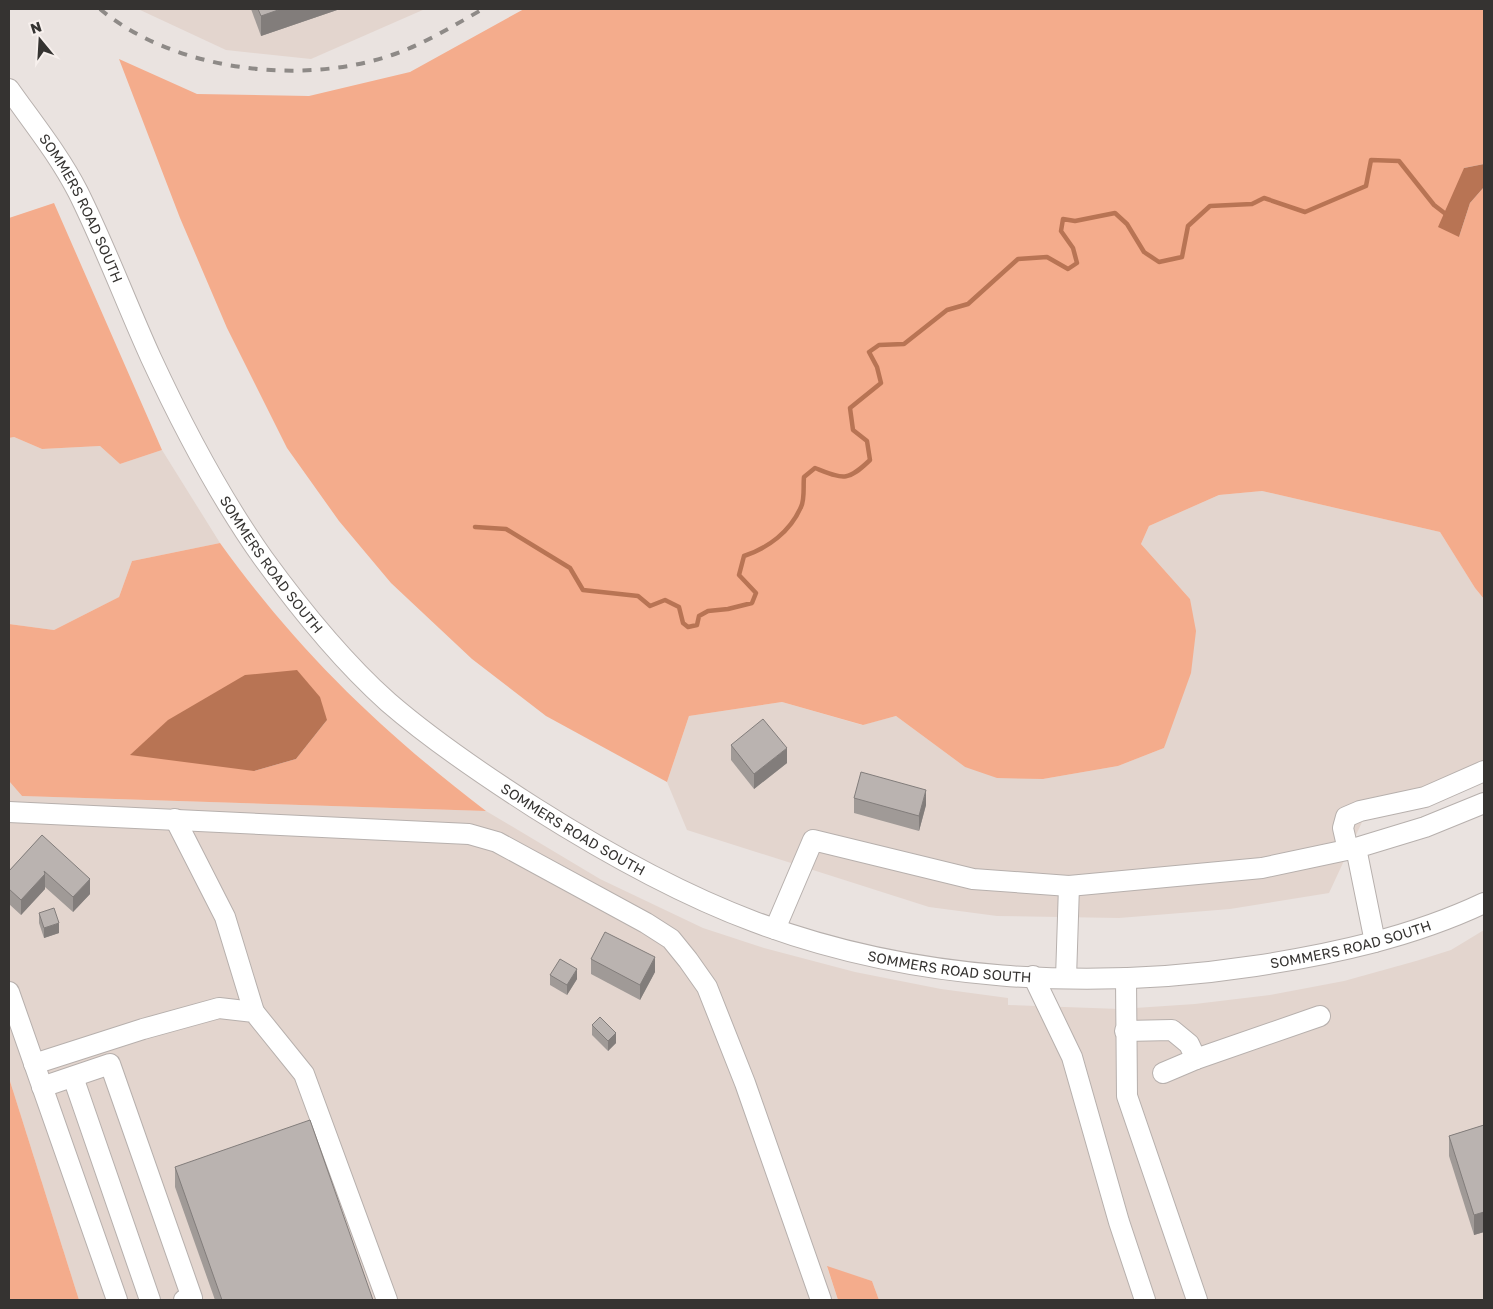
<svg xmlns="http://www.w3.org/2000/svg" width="1493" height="1309" viewBox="0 0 1493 1309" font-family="'Golos Text',sans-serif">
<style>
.built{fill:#e3d5ce}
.green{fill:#f4ac8c;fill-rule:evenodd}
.water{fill:#b87454}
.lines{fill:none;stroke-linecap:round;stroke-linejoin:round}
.stream{stroke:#b87454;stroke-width:4.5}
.minor-casing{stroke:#b7b0ad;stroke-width:22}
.minor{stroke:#fff;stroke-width:20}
.rail{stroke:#8e8a87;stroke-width:4;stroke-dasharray:9 9;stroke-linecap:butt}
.wall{fill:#a09a97}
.shaded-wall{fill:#827d7b}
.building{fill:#bab3b0;stroke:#827d7b}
.labels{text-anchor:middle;stroke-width:4.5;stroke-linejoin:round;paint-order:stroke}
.street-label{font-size:14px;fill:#353331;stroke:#f7f0ed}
</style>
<rect width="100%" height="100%" fill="#eae3e0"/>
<g class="built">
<polygon points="138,9 425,9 311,59 226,50"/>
<polygon points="14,437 42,449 100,446 120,464 162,450 220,543 132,561 119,597 54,630 9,624 9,438"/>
<polygon points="1262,491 1440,532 1475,588 1484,599 1484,778 1363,820 1329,893 1230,909 1119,918 997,916 929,907 687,830 667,782 689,716 782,702 862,725 896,716 965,767 1043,779 1118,766 1164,748 1190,599 1141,544 1149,526 1219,495"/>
<polygon points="9,781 22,796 486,811 600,879 703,928 764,948 855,972 941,989 1008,998 1008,1005 1120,1009 1195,1004 1270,995 1344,981 1416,961 1451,950 1484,930 1484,1300 879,1300 872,1281 827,1267 838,1300 79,1300 9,1078"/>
</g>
<g class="green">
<polygon points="524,9 1484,9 1484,164 1464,168 1459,237 1470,203 1484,187 1484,599 1475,588 1440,532 1262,491 1219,495 1149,526 1141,544 1190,599 1196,631 1191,673 1164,748 1118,766 1043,779 997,778 965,767 896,716 863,725 782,702 689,716 667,782 546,716 472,659 391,583 339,521 287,448 227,328 180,218 119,59 197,94 309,96 410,72"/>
<polygon points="54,203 162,450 120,464 100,446 42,449 14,437 9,438 9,218"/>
<path d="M220,543c78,108 161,188 266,268l-464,-15 -13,-15v-157l45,6 65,-33 13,-36zM327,720l-31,39 -42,12z"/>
<polygon points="9,1078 79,1300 9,1300"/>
<polygon points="827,1266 872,1281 879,1300 838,1300"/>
</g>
<g class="water">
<polygon points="1484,164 1484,187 1470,203 1459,237 1438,227 1464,168"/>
<polygon points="297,670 320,697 327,720 296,759 254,771 130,755 168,720 245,675"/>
</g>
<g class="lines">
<path class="stream" d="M475,527l31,2 64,39 13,22 55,6 12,10 15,-6 14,7 4,16 5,4 9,-2 2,-9 9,-5 20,-2 24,-6 4,-10 -17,-18 5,-19c24,-8 46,-24 57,-49 4,-8 2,-21 3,-30l11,-9c29,11 32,14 55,-8l-3,-19 -14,-11 -3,-22 31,-25 -4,-16 -8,-15 10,-7 25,-1 43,-34 21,-6 50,-45 29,-2 21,12 9,-6 -4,-15 -12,-17 2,-12 12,2 40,-8 12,11 17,28 15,10 23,-5 6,-31 22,-20 42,-2 12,-6 41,14 61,-26 5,-26 28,1 35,44 13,10"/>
<defs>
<g id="minor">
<path id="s1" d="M9,89c24,34 50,66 69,103 27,54 48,111 73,166 32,69 68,138 112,200 37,51 78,102 125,144 45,39 97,74 147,106 68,43 145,86 220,114 157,59 335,69 500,44 78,-12 157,-29 229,-63"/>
<polyline points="9,812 469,834 497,842 646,923 671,939 688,960 707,987 745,1083 821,1300"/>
<polyline points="175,819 225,917 254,1012"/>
<polyline points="1348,850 1343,828 1346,817 1360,811 1425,797 1484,771"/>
<polyline points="775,929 813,840 973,879 1069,886 1262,868 1356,848"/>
<polyline points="1375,942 1356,848 1425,827 1484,803"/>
<polyline points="1033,976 1072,1057 1119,1222 1145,1300"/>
<polyline points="1066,978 1069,886"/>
<polyline points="1126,978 1127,1096 1197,1300"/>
<polyline points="9,992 117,1300"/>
<polyline points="1125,1031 1172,1030 1189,1044 1196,1059 1320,1016"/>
<polyline points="34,1064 143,1029 219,1008 254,1012 304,1074 387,1300"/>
<polyline points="1163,1073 1196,1059"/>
<polyline points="73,1077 150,1300"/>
<polyline points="42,1087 110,1064 192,1298 184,1300"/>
</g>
</defs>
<use href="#minor" class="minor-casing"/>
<use href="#minor" class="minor"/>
<path class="rail" d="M100,9c74,62 202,77 292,46 32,-11 61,-29 91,-46"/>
</g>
<g class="wall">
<polygon points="251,9 340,9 261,36"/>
<polygon points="731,745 787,763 754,789 731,760"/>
<polygon points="854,798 926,805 919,831 854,813"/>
<polygon points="42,835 90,894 73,912 45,887 45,889 21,915 9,904 9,871"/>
<polygon points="39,913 59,933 44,938 39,923"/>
<polygon points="591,959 655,972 640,1000 591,974"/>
<polygon points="550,975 577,979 567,995 550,985"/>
<polygon points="592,1025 616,1043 608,1051 592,1035"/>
<polygon points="1484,1125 1484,1232 1474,1235 1449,1156 1449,1136"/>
<polygon points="175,1167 373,1300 215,1300 175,1187"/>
</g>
<g class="shaded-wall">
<polygon points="281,9 340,9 261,36 261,16"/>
<polygon points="787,748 787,763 754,789 754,774"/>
<polygon points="926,790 926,805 919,831 919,816"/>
<polygon points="45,874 45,889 21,915 21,900"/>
<polygon points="90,879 90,894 73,912 73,897"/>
<polygon points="59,923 59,933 44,938 44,928"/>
<polygon points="655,957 655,972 640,1000 640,985"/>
<polygon points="577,969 577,979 567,995 567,985"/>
<polygon points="616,1033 616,1043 608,1051 608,1041"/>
<polygon points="1484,1212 1484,1232 1474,1235 1474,1215"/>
</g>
<g class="building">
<polygon points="258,9 281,9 261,16"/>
<polygon points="763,719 787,748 754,774 731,745"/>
<polygon points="861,772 926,790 919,816 854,798"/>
<polygon points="42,835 90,879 73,897 44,871 45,874 21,900 9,889 9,871"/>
<polygon points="54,908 59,923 44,928 39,913"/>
<polygon points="605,932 655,957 640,985 591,959"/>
<polygon points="560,959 577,969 567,985 550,975"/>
<polygon points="600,1017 616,1033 608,1041 592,1025"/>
<polygon points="310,1120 373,1300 222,1300 175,1167"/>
<polygon points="1484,1125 1484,1212 1474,1215 1449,1136"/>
</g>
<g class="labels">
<g class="street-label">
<text dy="5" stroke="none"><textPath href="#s1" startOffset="140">SOMMERS ROAD SOUTH</textPath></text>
<text dy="5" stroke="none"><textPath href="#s1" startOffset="545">SOMMERS ROAD SOUTH</textPath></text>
<text dy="5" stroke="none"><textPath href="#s1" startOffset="951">SOMMERS ROAD SOUTH</textPath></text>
<text dy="5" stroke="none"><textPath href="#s1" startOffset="1761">SOMMERS ROAD SOUTH</textPath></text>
<text dy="5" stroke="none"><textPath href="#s1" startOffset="1356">SOMMERS ROAD SOUTH</textPath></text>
</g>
</g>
<rect width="1493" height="1309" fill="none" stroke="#353331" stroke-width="20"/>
<g transform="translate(40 40) rotate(342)" stroke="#f7f0ed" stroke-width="4" paint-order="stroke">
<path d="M0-4L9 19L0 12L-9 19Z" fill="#353331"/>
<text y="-8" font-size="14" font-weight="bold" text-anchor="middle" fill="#353331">N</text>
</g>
</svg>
